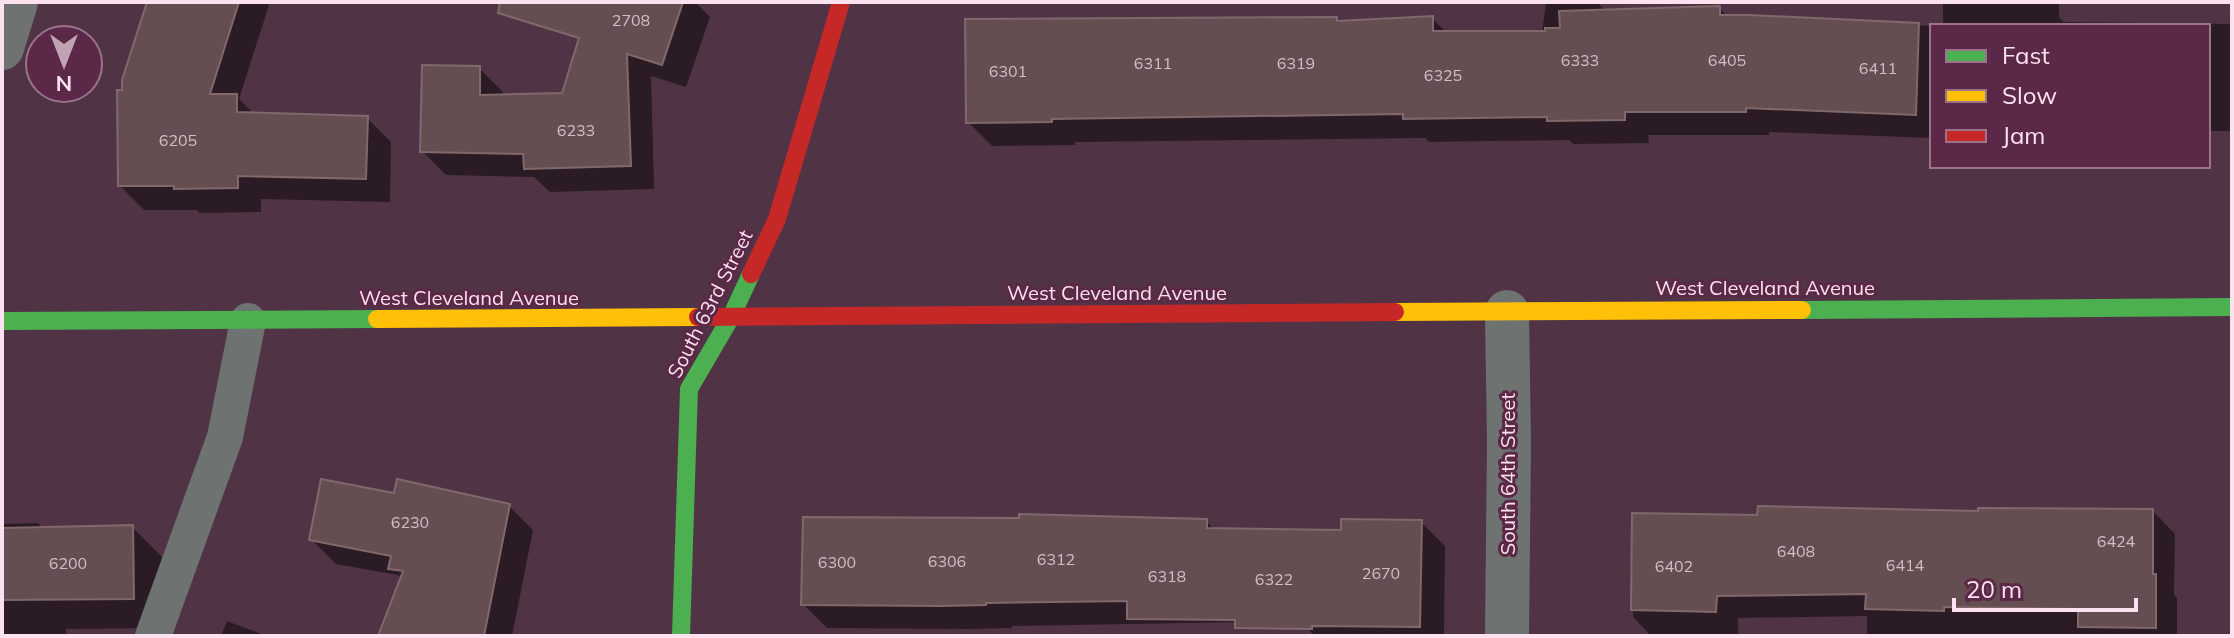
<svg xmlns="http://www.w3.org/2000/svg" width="2234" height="638" viewBox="0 0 2234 638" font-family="Mulish,sans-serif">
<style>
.shadow{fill:#0007}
.building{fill:#654e51;stroke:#80686b;stroke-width:2}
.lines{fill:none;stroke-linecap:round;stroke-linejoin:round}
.lane{stroke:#6e7270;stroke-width:36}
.street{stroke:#6e7270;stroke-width:44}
.fast{stroke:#4caf50;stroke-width:18}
.slow{stroke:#ffc107;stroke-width:18}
.jam{stroke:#c62828;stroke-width:18}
.labels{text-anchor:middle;stroke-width:6;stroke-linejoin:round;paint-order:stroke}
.number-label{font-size:16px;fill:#d6bcc8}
.street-label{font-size:20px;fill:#fce1ef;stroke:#5b2947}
</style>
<rect width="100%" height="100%" fill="#503445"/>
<g class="shadow">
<polygon points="149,2 270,2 239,99 255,115 367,118 391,142 390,202 261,199 261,212 200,213 197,210 144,210 120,186 124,92"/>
<polygon points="593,2 695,2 710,17 686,87 651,76 654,189 550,192 534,177 446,175 422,151 479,68 503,92 503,96 563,95"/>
<polygon points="1597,2 1606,12 1719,8 1728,17 1932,26 1932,138 1769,132 1769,135 1648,135 1649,143 1573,144 1569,140 1429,142 1425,138 1075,142 1075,145 992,146 968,122 1337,19 1340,23 1432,18 1447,33 1542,33 1546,3"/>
<polygon points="1943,2 2059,2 2059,17 2064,22 2232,24 2232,131 2208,131 2208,26 1943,26"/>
<polygon points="396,496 509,506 533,530 512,636 381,636 402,580 398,575 336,564 312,540"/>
<polygon points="2153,511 2175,534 2174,595 2177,598 2177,636 1867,636 1867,616 1738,618 1738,636 1651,636 1633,617 1634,515 1759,517"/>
<polygon points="1206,521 1215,530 1343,532 1421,522 1445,546 1444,636 1315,636 1304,625 1304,621 1012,626 1012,628 967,629 827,628 803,604"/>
<polygon points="38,523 44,529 132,527 162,557 162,628 66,629 66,634 2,635 2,524"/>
<polygon points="227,621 267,636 221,636"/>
</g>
<g class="building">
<polygon points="147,2 239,2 210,94 237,94 237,112 368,116 366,179 238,176 238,188 174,189 174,186 118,186 117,90 122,90 122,80"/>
<polygon points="500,2 683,2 662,65 627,54 631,166 524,169 523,154 420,152 422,65 480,66 480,95 562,93 579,38 498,13"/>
<polygon points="1720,6 1720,15 1749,15 1919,23 1916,115 1746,108 1746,112 1625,112 1625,120 1547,121 1547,117 1403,119 1403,114 1052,119 1052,122 966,123 965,19 1337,17 1337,21 1433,16 1433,31 1545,31 1545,28 1560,28 1559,11"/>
<polygon points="321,479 394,493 397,479 510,504 484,636 378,636 403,571 388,569 391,556 309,540"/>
<polygon points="1758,506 1978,511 1978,508 2153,509 2153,574 2156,574 2156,628 2078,627 2078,609 1944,607 1944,611 1865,609 1866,594 1717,596 1716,612 1631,610 1632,513 1757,515"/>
<polygon points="1019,514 1207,519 1207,528 1341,530 1341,519 1422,520 1420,627 1312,626 1312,629 1235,628 1235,620 1127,619 1127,601 986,603 986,605 942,606 801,605 803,517 1019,518"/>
<polygon points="133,525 134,599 2,600 2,528"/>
</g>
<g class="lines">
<polyline class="lane" points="153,636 225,437 248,321"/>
<g class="street">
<polyline points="2,48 16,2"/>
<polyline points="1507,636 1509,442 1507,312"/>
</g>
<g class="fast">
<polyline points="1802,310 2232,307"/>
<polyline points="2,321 377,319"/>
<polyline points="681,636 689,389 731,317 751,274"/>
</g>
<g class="slow">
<polyline points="1395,312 1802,310"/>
<polyline points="377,319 698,317"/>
</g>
<g class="jam">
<polyline points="751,274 777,219 841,2"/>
<polyline points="698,317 1395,312"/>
</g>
</g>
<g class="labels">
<g class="number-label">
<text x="631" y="26">2708</text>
<text x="1580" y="66">6333</text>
<text x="1727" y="66">6405</text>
<text x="1153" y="69">6311</text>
<text x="1296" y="69">6319</text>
<text x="1878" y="74">6411</text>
<text x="1008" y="77">6301</text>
<text x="1443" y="81">6325</text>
<text x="576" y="136">6233</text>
<text x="178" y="146">6205</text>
<text x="410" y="528">6230</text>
<text x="2116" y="547">6424</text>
<text x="1796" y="557">6408</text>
<text x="1056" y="565">6312</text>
<text x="947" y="567">6306</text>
<text x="837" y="568">6300</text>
<text x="68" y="569">6200</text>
<text x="1905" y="571">6414</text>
<text x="1674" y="572">6402</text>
<text x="1381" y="579">2670</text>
<text x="1167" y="582">6318</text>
<text x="1274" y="585">6322</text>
</g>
<g class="street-label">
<text x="1765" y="295">West Cleveland Avenue</text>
<text x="1117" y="300">West Cleveland Avenue</text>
<text x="469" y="305">West Cleveland Avenue</text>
<text transform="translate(710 304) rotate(-63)" y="7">South 63rd Street</text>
<text transform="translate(1508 474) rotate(-90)" y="7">South 64th Street</text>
</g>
</g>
<rect width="2234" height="638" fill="none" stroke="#fce1ef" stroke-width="8"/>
<rect x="1930" y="24" width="280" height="144" fill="#5b2947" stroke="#9b738a" stroke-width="2"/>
<rect x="1946" y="50" width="40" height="12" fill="#4caf50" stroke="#9b738a" stroke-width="2"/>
<text x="2002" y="64" font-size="24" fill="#fce1ef">Fast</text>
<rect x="1946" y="90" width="40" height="12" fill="#ffc107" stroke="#9b738a" stroke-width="2"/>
<text x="2002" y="104" font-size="24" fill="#fce1ef">Slow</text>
<rect x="1946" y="130" width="40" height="12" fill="#c62828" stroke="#9b738a" stroke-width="2"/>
<text x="2002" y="144" font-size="24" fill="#fce1ef">Jam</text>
<g transform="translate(64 64) rotate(180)"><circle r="38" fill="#5b2947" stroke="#9b738a" stroke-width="2"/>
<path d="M0-6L14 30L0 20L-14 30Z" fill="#c0a4b4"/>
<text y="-12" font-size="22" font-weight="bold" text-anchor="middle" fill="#fce1ef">N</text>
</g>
<path d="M1954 598v12h182v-12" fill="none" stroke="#fce1ef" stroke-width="4"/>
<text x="1966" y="598" font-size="24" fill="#fce1ef" stroke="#5b2947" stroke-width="6" paint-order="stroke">20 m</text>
</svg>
